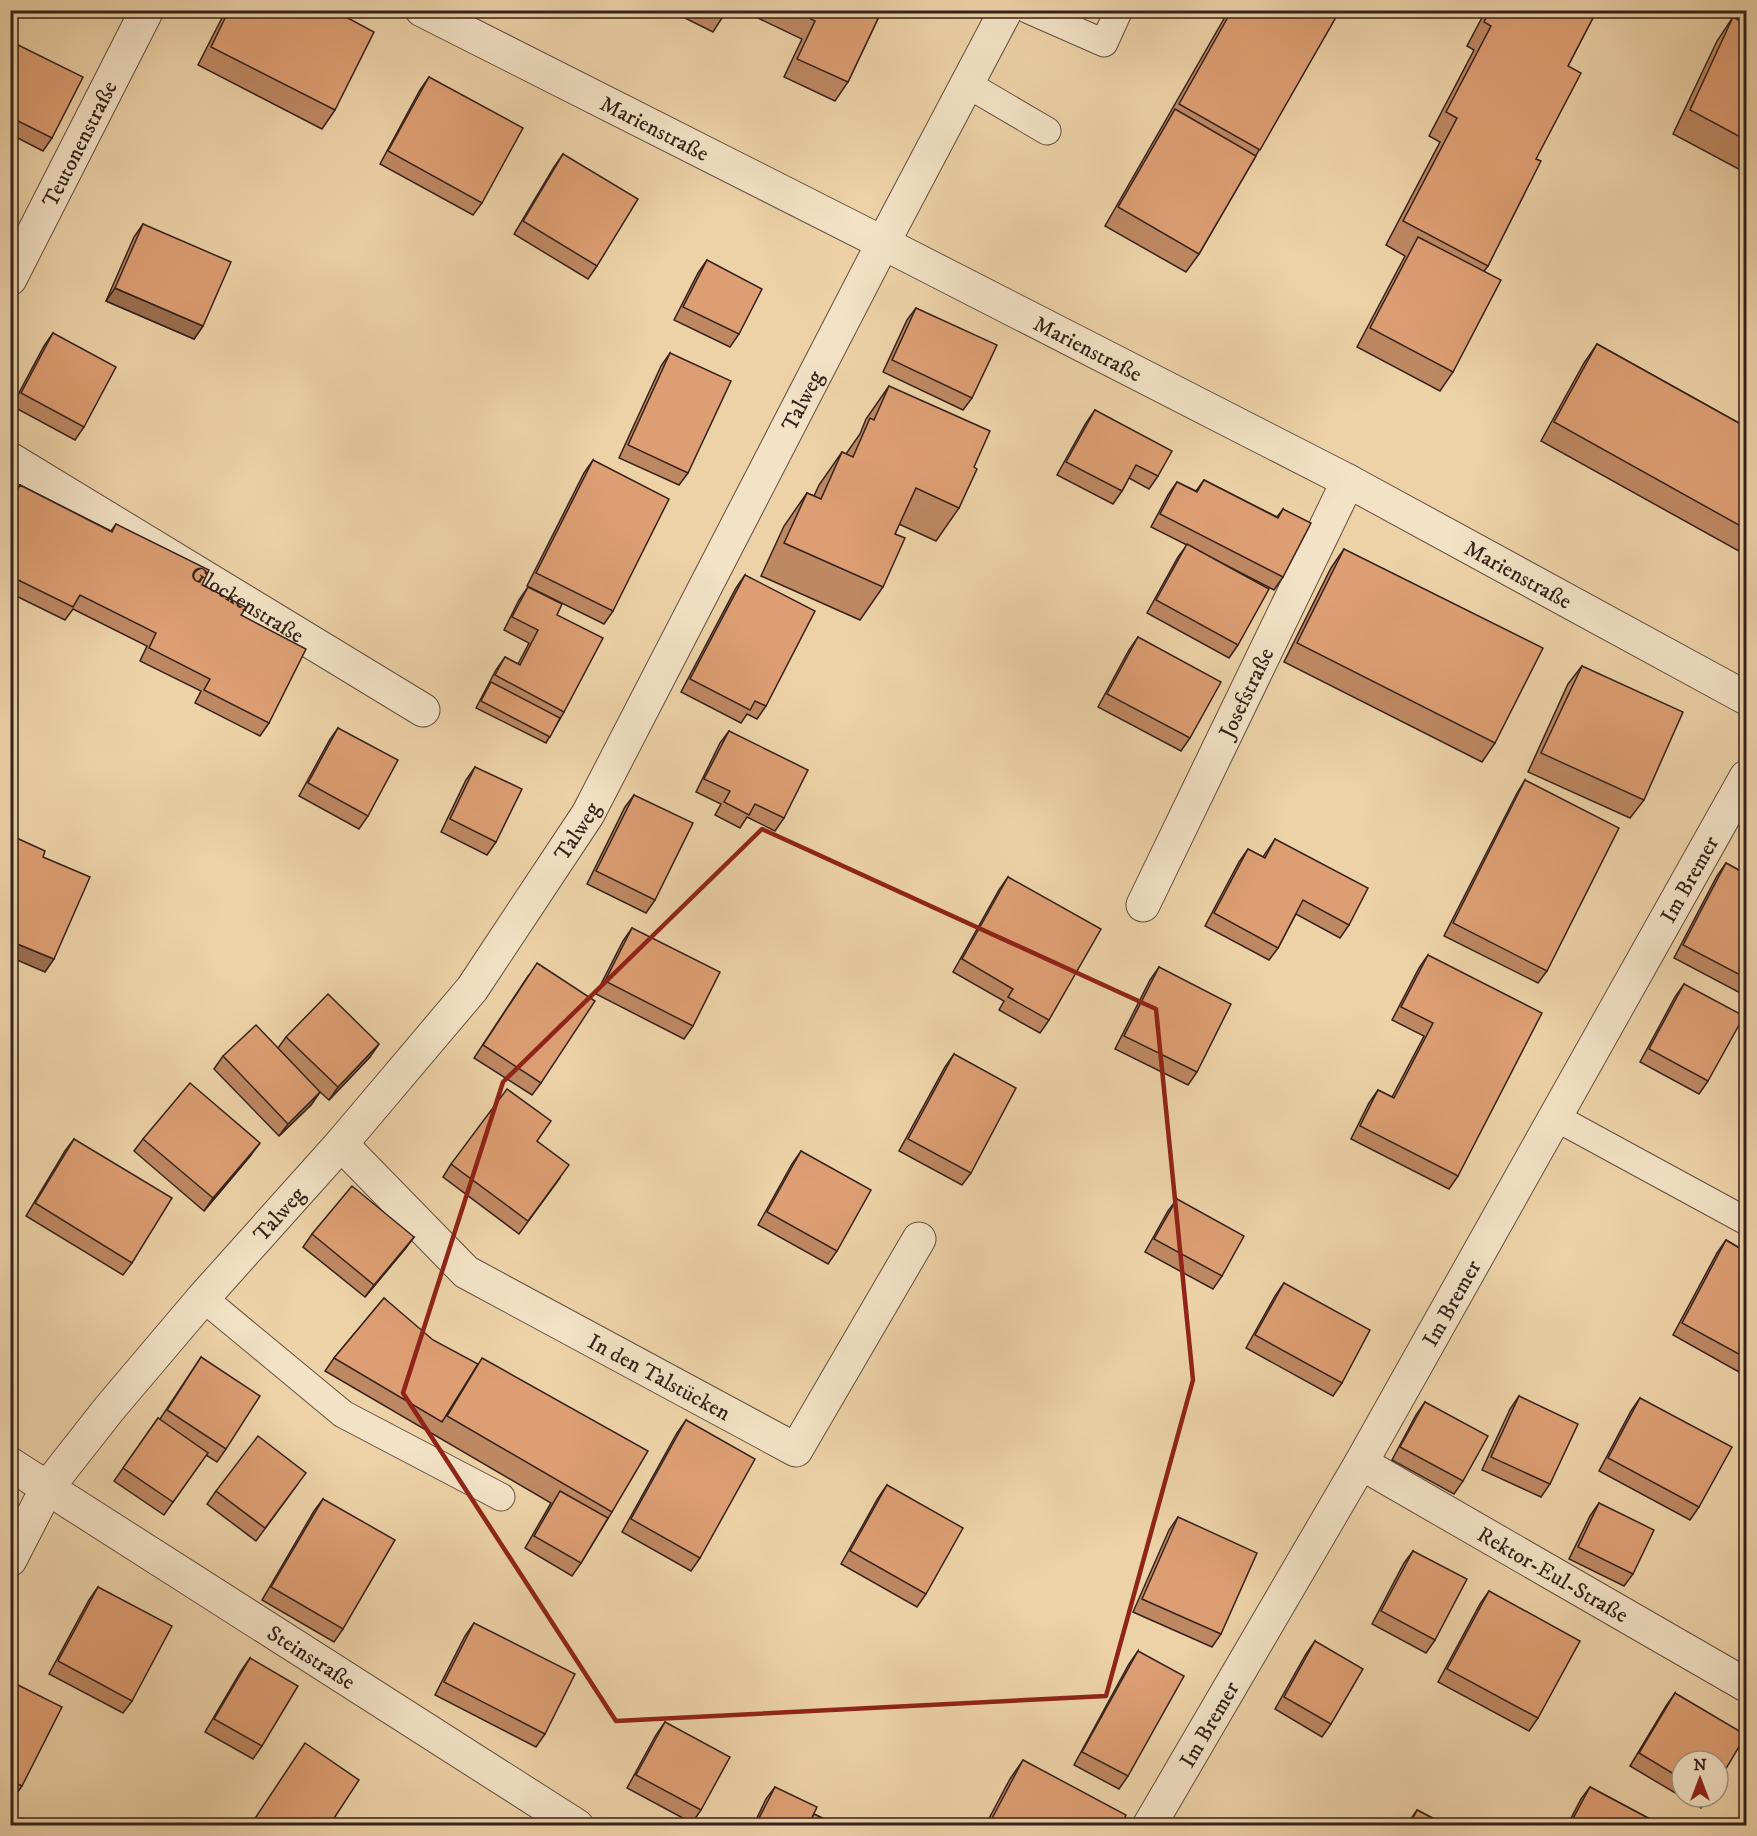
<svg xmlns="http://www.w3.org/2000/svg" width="1757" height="1836" viewBox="0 0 1757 1836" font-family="'IM FELL DW Pica',serif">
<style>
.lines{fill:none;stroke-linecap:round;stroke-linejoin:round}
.lane-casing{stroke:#644e3e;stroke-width:29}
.street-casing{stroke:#644e3e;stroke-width:35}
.lane{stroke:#f3e2c6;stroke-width:27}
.street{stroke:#f3e2c6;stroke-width:33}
.wall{fill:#be8863;stroke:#36221a;stroke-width:1.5}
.shaded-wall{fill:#9b6f50;stroke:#36221a;stroke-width:1.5}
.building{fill:#dd9e73;stroke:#36221a;stroke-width:1.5}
.marked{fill:none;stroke:#8f2418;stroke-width:4.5;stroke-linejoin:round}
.labels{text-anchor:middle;stroke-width:5;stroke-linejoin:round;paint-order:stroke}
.street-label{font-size:22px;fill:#36221a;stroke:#f3e2c6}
</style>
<rect width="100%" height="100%" fill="#edd2a8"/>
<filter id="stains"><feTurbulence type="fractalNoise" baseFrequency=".00333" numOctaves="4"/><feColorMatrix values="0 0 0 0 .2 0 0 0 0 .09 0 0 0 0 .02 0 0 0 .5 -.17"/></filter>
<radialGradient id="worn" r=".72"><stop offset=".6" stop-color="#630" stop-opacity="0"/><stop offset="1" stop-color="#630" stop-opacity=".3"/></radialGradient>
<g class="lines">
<defs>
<g id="lane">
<polyline points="1029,10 1104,43 1119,10"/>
<polyline points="967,84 1047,131"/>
<polyline points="1555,1117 1746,1221"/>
<polyline points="203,1298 343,1414 501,1497"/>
</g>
<g id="street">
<path id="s1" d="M422,10l461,233 465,238 398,217"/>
<path id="s2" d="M10,279l137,-269"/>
<path id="s3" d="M10,459l413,251"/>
<path id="s4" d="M1143,905l205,-424"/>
<path id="s5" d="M341,1144l125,128 330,178 123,-211"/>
<path id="s6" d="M1361,1463l385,222"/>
<path id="s7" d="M10,1464l567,362"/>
<path id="s8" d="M10,1560l37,-72 62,-79 94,-111 138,-154 131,-155 116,-175 295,-571 123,-233"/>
<path id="s9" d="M1149,1826l212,-363 385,-686"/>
</g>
</defs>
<use href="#lane" class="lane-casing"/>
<use href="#street" class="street-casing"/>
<use href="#lane" class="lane"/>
<use href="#street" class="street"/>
</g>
<g class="wall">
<polygon points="226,10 333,10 335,110 322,129 198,65"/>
<polygon points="669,10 727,10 713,32"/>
<polygon points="741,10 882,10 848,82 835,101 784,77 802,39"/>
<polygon points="1229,10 1340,10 1199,254 1186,272 1105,226"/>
<polygon points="1486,10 1597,10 1568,66 1536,159 1488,266 1484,271 1453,372 1440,391 1357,347 1405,256 1386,245 1440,142 1429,136 1474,50 1467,46"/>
<polygon points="1733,17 1746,24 1746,173 1673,134 1717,41"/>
<polygon points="10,41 52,138 43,151 10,134"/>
<polygon points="429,77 482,203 473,215 380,164 420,90"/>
<polygon points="563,154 597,266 588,279 514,234 554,167"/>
<polygon points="143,224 203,326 194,339 106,301 134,237"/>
<polygon points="707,260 739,334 730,347 674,320 698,273"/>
<polygon points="916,308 972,398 963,410 883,372 907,320"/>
<polygon points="53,333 84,427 75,440 12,406 44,346"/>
<polygon points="1597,344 1746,427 1746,555 1541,441 1584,363"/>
<polygon points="670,353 688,473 679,485 619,458 661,366"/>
<polygon points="889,386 974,467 959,508 936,541 899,524 895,534 883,587 860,620 761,576 784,526 807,493 814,496 819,485 842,452 846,454 860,434 866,419"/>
<polygon points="1095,410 1158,476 1149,489 1129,478 1122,491 1113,504 1057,475 1086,423"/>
<polygon points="593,460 613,611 604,624 527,586 584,473"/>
<polygon points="1204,480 1277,517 1283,509 1283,577 1274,590 1214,559 1238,645 1229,658 1147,613 1178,557 1187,545 1151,527 1168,495 1177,482 1196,491"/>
<polygon points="20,485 111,531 116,524 202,585 241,615 269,723 260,736 195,703 201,691 140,661 147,646 73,609 65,620 10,593 10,498"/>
<polygon points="1344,549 1495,743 1482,762 1284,662 1331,568"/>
<polygon points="745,575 766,706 757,719 747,714 741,723 681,692 736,588"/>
<polygon points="528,587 557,615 564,712 546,743 476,708 496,670 505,657 518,664 529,643 504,630 519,600"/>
<polygon points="1138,637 1190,738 1181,751 1098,707 1129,650"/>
<polygon points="1582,666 1644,800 1630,818 1528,772 1568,684"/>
<polygon points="338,728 368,816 359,829 299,796 329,741"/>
<polygon points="729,731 784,818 775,831 747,817 740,828 715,815 721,804 696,792 720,743"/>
<polygon points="475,767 496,842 487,855 441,832 466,780"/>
<polygon points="1525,780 1547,971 1538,983 1444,936 1517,793"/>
<polygon points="634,795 655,900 646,913 587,884 625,807"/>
<polygon points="1275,839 1349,925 1340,938 1296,914 1278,948 1269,960 1205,926 1239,862 1248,849 1263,857"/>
<polygon points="1726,863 1746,874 1746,996 1674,958 1717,876"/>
<polygon points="1008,877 1049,1020 1040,1033 999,1010 1004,1001 953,972 999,890"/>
<polygon points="632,928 693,1026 684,1039 596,994 623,941"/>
<polygon points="1428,955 1458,1176 1449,1189 1351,1139 1369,1103 1378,1090 1392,1097 1424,1036 1392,1020 1419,968"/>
<polygon points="1159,967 1197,1072 1188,1085 1115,1049 1150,980"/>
<polygon points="528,976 541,1083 532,1095 474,1058"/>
<polygon points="1684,984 1708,1081 1699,1094 1640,1062 1675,997"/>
<polygon points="286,1037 370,1057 329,1100 320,1092 311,1105 279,1136 214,1069 223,1056 278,1048"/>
<polygon points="954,1054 971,1173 962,1185 899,1151 945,1067"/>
<polygon points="74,1139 132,1263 123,1275 26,1216 65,1151"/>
<polygon points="143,1139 251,1155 204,1211 134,1151"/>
<polygon points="537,1141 560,1178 519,1234 443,1177 451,1164"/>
<polygon points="801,1151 837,1251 828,1264 758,1225 792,1164"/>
<polygon points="1177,1199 1222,1276 1213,1289 1145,1252 1168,1211"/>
<polygon points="312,1234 414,1237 405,1249 365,1297 303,1247"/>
<polygon points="1726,1240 1746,1252 1746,1361 1739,1372 1673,1335 1717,1253"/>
<polygon points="1284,1283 1342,1383 1333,1396 1246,1348 1275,1296"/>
<polygon points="384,1298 612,1512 581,1563 572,1576 525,1548 551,1503 325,1371 334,1358"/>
<polygon points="201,1357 226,1449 217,1462 206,1455 164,1515 114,1481 158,1418 160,1419"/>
<polygon points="1519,1396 1550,1484 1541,1497 1482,1470 1510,1409"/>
<polygon points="1640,1398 1699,1507 1690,1520 1599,1471 1631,1411"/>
<polygon points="1425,1402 1463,1481 1454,1494 1392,1460 1416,1415"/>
<polygon points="686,1420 700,1558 691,1571 622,1532 677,1433"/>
<polygon points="297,1485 256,1541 207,1504 216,1491"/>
<polygon points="887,1485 926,1594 917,1607 841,1564 878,1498"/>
<polygon points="323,1499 343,1629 334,1642 262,1600 314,1511"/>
<polygon points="1599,1503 1633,1574 1624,1586 1569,1559 1590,1516"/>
<polygon points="1178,1517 1221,1634 1212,1647 1133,1612 1169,1530"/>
<polygon points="1413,1551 1435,1640 1426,1653 1372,1624 1404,1563"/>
<polygon points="98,1587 132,1701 123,1713 49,1674 89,1600"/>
<polygon points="1489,1591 1538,1718 1529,1731 1438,1682 1480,1604"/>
<polygon points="474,1623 545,1734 536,1747 435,1695 465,1636"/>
<polygon points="1315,1641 1331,1724 1322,1737 1275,1709 1306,1654"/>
<polygon points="1138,1651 1128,1776 1119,1789 1074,1765 1129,1664"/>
<polygon points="250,1658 262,1746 253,1759 205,1732 241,1671"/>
<polygon points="10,1681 22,1786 13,1799 10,1797"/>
<polygon points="1675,1693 1682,1761 1682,1797 1630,1766 1666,1706"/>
<polygon points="665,1722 701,1810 692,1823 627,1788 656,1735"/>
<polygon points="1023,1760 1121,1826 985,1826 1010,1779"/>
<polygon points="775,1787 814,1814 838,1826 753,1826 766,1799"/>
<polygon points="1590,1787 1663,1826 1567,1826 1581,1799"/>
<polygon points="1682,1797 1709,1797 1701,1808"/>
<polygon points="1417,1810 1448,1826 1406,1826"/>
</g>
<g class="shaded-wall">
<polygon points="115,288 203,326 194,339 106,301"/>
<polygon points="10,941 54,959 45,972 10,957"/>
<polygon points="379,1044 370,1057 329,1100 338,1087"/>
<polygon points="320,1092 311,1105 279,1136 288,1124"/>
<polygon points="260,1143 251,1155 204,1211 213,1198"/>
<polygon points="414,1237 405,1249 365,1297 374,1285"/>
</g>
<g class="building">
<polygon points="229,10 333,10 374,32 335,110 211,47"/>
<polygon points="794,10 882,10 848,82 797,59 815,21"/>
<polygon points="1232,10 1340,10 1260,150 1179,104"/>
<polygon points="1490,10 1597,10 1568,66 1581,73 1536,159 1541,161 1488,266 1403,221 1457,118 1446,112 1491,26 1484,22"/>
<polygon points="1733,17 1746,24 1746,140 1690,110"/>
<polygon points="10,41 83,77 52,138 10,117"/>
<polygon points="429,77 523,128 482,203 388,151"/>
<polygon points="1175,109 1256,156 1199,254 1118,207"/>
<polygon points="563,154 638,199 597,266 523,221"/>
<polygon points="10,170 16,173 10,183"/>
<polygon points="143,224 231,262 203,326 115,288"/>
<polygon points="1418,237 1501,280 1453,372 1370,328"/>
<polygon points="707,260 762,289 739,334 683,307"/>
<polygon points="916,308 997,345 972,398 892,360"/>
<polygon points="53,333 116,367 84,427 21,393"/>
<polygon points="1597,344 1746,427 1746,529 1554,422"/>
<polygon points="670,353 731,381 688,473 628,445"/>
<polygon points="889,386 990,431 974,467 977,469 959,508 916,488 895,534 905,538 883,587 784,543 807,493 821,499 842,452 853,457 870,418 874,420"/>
<polygon points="1095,410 1172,451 1158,476 1136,465 1122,491 1066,462"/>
<polygon points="593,460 669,499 613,611 536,573"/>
<polygon points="1204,480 1278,518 1283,509 1311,523 1283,577 1160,514 1177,482 1197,492"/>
<polygon points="20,485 112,532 116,524 209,570 202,585 246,607 241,615 306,649 269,723 204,690 210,679 149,648 156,633 80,595 73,607 10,576 10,503"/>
<polygon points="1187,544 1269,589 1238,645 1156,600"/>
<polygon points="1344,549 1543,648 1495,743 1297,643"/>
<polygon points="745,575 815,611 766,706 755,701 750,710 690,679"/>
<polygon points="528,587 562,604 557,615 603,638 564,712 495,675 505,657 520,665 538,630 512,617"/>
<polygon points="1138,637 1221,682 1190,738 1107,694"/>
<polygon points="1582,666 1683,712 1644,800 1541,753"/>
<polygon points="491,682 560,718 550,737 481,701"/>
<polygon points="338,728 398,760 368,816 308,783"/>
<polygon points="729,731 808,770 784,818 755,804 749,815 724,802 730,791 704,779"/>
<polygon points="475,767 522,789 496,842 450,819"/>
<polygon points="1525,780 1619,828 1547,971 1453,923"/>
<polygon points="634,795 693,823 655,900 596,871"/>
<polygon points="10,835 45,851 43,857 90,877 54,959 10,941"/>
<polygon points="1275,839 1368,888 1349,925 1303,900 1278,948 1214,913 1248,849 1265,858"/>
<polygon points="1726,863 1746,874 1746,978 1683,945"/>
<polygon points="1008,877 1101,929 1049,1020 1008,997 1013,989 962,959"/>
<polygon points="632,928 720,972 693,1026 605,981"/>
<polygon points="1428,955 1542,1013 1458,1176 1360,1126 1378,1090 1394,1098 1433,1023 1401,1007"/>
<polygon points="537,963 595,1001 541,1083 483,1045"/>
<polygon points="1159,967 1231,1004 1197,1072 1124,1036"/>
<polygon points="1684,984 1744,1016 1708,1081 1649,1049"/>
<polygon points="328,994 379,1044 338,1087 286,1037"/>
<polygon points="256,1025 320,1092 288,1124 223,1056"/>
<polygon points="954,1054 1016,1088 971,1173 908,1139"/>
<polygon points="190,1083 260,1143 213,1198 143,1139"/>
<polygon points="507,1089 551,1121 537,1141 569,1165 528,1221 451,1164"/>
<polygon points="74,1139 172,1198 132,1263 35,1203"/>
<polygon points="801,1151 871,1190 837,1251 767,1212"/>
<polygon points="352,1186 414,1237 374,1285 312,1234"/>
<polygon points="1177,1199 1244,1236 1222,1276 1154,1239"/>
<polygon points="1726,1240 1746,1252 1746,1358 1682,1323"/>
<polygon points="1284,1283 1370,1330 1342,1383 1255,1335"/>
<polygon points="384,1298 433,1340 478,1364 442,1422 334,1358"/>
<polygon points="201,1357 260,1396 226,1449 167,1410"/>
<polygon points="482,1358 648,1451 612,1512 447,1416"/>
<polygon points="1519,1396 1578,1424 1550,1484 1491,1457"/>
<polygon points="1640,1398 1732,1447 1699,1507 1608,1458"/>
<polygon points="1425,1402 1488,1436 1463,1481 1400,1447"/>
<polygon points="158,1418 208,1453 173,1502 123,1468"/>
<polygon points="686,1420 755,1459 700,1558 631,1519"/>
<polygon points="258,1436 306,1473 265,1528 216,1491"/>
<polygon points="887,1485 963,1528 926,1594 850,1551"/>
<polygon points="560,1491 608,1518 581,1563 534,1536"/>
<polygon points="323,1499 395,1540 343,1629 271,1587"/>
<polygon points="1599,1503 1654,1530 1633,1574 1578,1547"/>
<polygon points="1178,1517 1257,1553 1221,1634 1142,1599"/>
<polygon points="1413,1551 1467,1579 1435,1640 1381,1611"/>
<polygon points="98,1587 172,1626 132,1701 58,1661"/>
<polygon points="1489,1591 1580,1641 1538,1718 1447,1669"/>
<polygon points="474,1623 575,1674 545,1734 444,1682"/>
<polygon points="1315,1641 1363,1669 1331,1724 1284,1697"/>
<polygon points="1138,1651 1184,1676 1128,1776 1082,1752"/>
<polygon points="250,1658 298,1686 262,1746 214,1719"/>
<polygon points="10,1681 62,1707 22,1786 10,1780"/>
<polygon points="1675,1693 1746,1735 1718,1782 1718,1761 1682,1761 1682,1779 1639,1753"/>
<polygon points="665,1722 730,1757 701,1810 636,1775"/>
<polygon points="305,1743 359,1780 329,1826 250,1826"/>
<polygon points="1023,1760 1126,1815 1121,1826 988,1826"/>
<polygon points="775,1787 817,1807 808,1826 755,1826"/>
<polygon points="1590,1787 1663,1826 1569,1826"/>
<polygon points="1417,1810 1448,1826 1409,1826"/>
<polygon points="814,1814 838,1826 808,1826"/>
</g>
<path class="marked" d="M762,829l394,180 37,371 -87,316 -490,25 -213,-328 100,-311z"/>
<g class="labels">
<g class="street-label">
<text dy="8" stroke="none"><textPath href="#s1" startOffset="261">Marienstraße</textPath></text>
<text dy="8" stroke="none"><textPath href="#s2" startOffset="152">Teutonenstraße</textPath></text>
<text dy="8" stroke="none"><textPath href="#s1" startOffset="747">Marienstraße</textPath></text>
<text dy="8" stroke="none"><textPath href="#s8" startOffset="1412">Talweg</textPath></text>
<text dy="8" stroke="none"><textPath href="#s1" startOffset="1233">Marienstraße</textPath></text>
<text dy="8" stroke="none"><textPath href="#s3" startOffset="278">Glockenstraße</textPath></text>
<text dy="8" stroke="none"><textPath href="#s4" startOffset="236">Josefstraße</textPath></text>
<text dy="8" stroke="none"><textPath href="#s8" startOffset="926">Talweg</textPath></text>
<text dy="8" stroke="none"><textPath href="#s9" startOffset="1090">Im Bremer</textPath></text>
<text dy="8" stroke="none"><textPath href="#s8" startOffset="440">Talweg</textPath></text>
<text dy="8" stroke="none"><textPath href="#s9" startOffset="604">Im Bremer</textPath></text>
<text dy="8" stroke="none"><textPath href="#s5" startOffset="399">In den Talstücken</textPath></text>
<text dy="8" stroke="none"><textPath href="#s6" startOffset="222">Rektor-Eul-Straße</textPath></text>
<text dy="8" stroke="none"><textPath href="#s7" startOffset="358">Steinstraße</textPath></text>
<text dy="8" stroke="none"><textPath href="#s9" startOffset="118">Im Bremer</textPath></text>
</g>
</g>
<rect width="1757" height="1836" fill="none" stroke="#edd2a8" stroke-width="36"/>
<rect x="12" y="12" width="1733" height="1812" fill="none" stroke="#36221a" stroke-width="3"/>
<rect x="18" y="18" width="1721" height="1800" fill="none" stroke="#36221a" stroke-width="1.5"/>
<g transform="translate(1700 1779)"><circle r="28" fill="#f3e2c6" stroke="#a79581" stroke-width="1.5"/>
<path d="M0-4.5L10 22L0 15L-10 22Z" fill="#8f2418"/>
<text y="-9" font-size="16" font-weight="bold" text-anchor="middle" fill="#36221a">N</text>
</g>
<rect width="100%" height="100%" filter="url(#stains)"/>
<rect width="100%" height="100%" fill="url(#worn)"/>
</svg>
